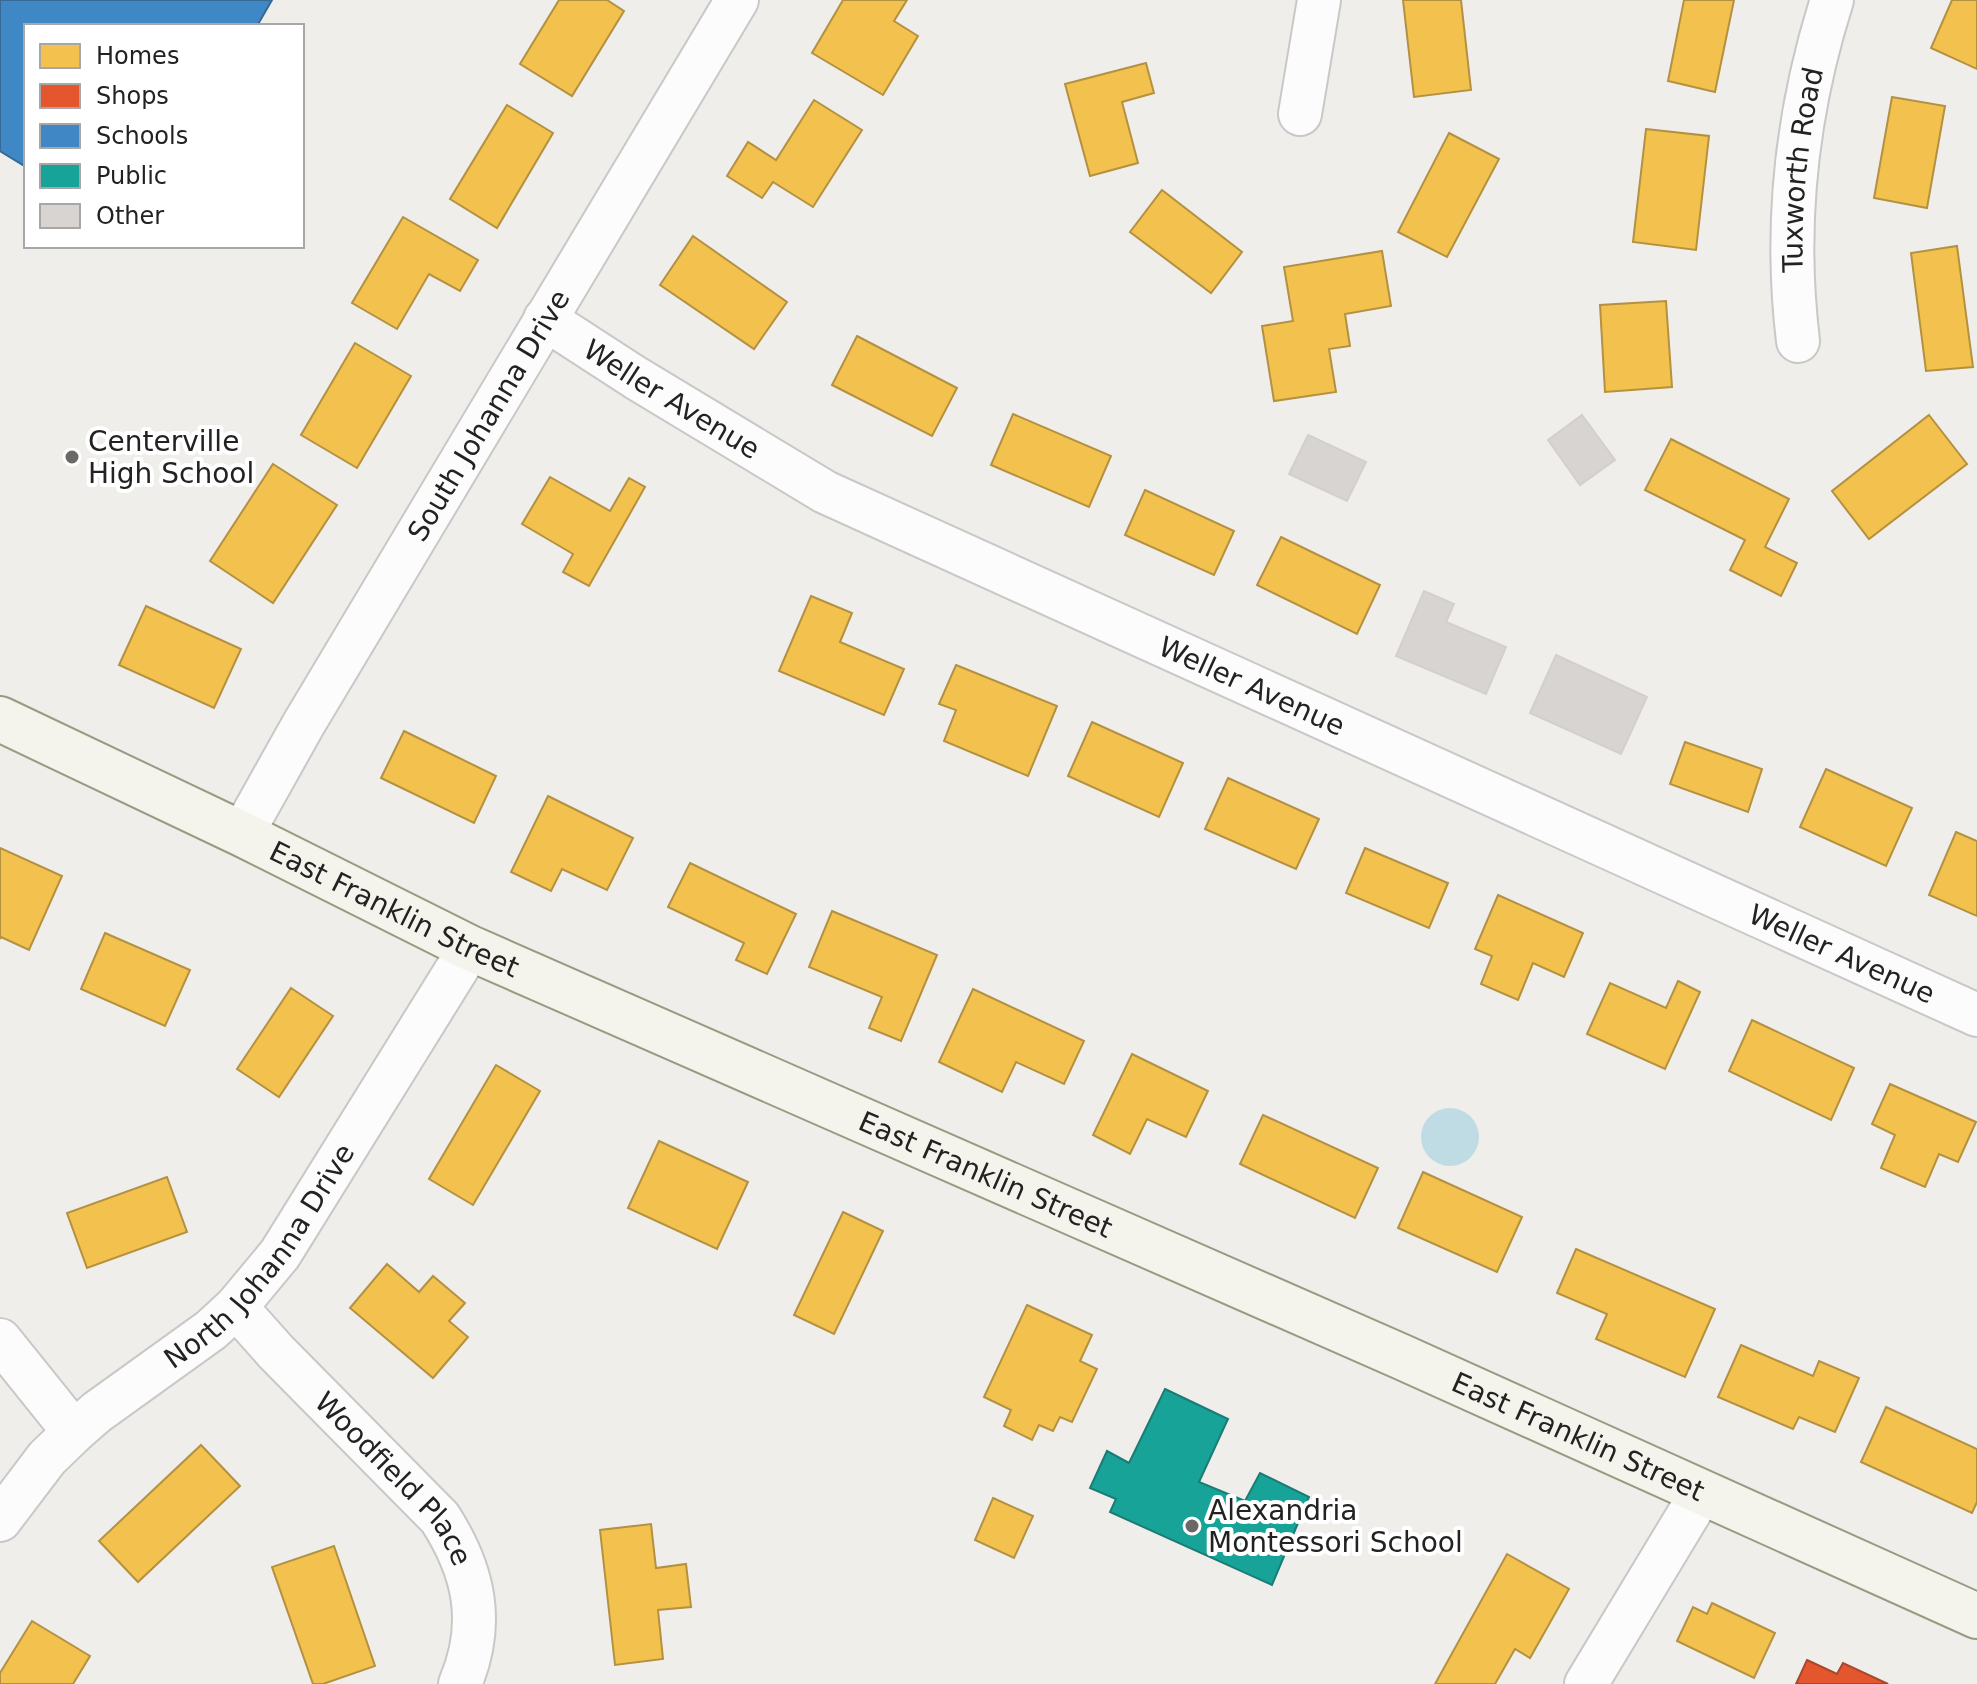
<svg xmlns="http://www.w3.org/2000/svg" width="1977" height="1684" viewBox="0 0 1977 1684" font-family="'DejaVu Sans',sans-serif">
<style>
.water{fill:#bfdbe3}
.homes{fill:#f2c14e;stroke:#b49141;stroke-width:2}
.shops{fill:#e4572e;stroke:#aa472a;stroke-width:2}
.schools{fill:#3f88c5;stroke:#366994;stroke-width:2}
.public{fill:#17a398;stroke:#1a7c75;stroke-width:2}
.building{fill:#d7d4d2;stroke:#d3d0cc;stroke-width:2}
.lines{fill:none;stroke-linecap:round;stroke-linejoin:round}
.street-casing{stroke:#c9c8c7;stroke-width:46}
.secondary-casing{stroke:#999a82;stroke-width:48}
.street{stroke:#fdfcfc;stroke-width:42}
.secondary{stroke:#f4f4ed;stroke-width:44}
.poi-dot{fill:#6a6968;stroke:#fff;stroke-width:3}
.labels{text-anchor:middle;stroke-width:8;stroke-linejoin:round;paint-order:stroke}
.street-label{font-size:28px;fill:#222;stroke:#fff}
.poi-label{font-size:28px;fill:#222;stroke:#fff;text-anchor:start}
</style>
<rect width="100%" height="100%" fill="#f0eeeb"/>
<circle class="water" cx="1450" cy="1137" r="29"/>
<g class="homes">
<polygon points="559,0 607,0 624,11 572,96 520,64"/>
<polygon points="843,0 907,0 894,21 918,36 883,95 812,53"/>
<polygon points="1403,0 1461,0 1471,90 1414,97"/>
<polygon points="1684,0 1734,0 1715,92 1668,81"/>
<polygon points="1952,0 1977,0 1977,69 1931,48"/>
<polygon points="1146,63 1154,93 1122,102 1138,163 1090,176 1065,84"/>
<polygon points="1892,97 1945,106 1927,208 1874,198"/>
<polygon points="814,100 862,130 813,207 773,182 762,198 727,176 748,142 776,160"/>
<polygon points="507,105 553,133 497,228 450,199"/>
<polygon points="1646,129 1709,136 1696,250 1633,242"/>
<polygon points="1449,133 1499,159 1447,257 1398,232"/>
<polygon points="1162,190 1242,252 1211,293 1130,232"/>
<polygon points="403,217 478,260 460,291 429,274 397,329 352,303"/>
<polygon points="693,236 787,302 754,349 660,285"/>
<polygon points="1957,246 1973,367 1926,371 1911,253"/>
<polygon points="1382,251 1391,306 1345,314 1350,346 1329,349 1336,392 1274,401 1262,326 1293,321 1284,267"/>
<polygon points="1666,301 1672,387 1605,392 1600,305"/>
<polygon points="857,336 957,388 932,436 832,385"/>
<polygon points="355,343 411,376 357,468 301,435"/>
<polygon points="1013,414 1111,456 1089,507 991,465"/>
<polygon points="1929,415 1967,464 1869,539 1832,491"/>
<polygon points="1671,439 1789,499 1765,547 1797,563 1781,596 1730,570 1745,540 1645,490"/>
<polygon points="273,464 337,505 273,603 210,561"/>
<polygon points="550,477 610,511 629,478 645,487 589,586 563,572 573,554 522,524"/>
<polygon points="1145,490 1234,531 1214,575 1125,535"/>
<polygon points="1281,537 1380,585 1357,634 1257,585"/>
<polygon points="811,596 852,613 840,642 904,669 884,715 779,671"/>
<polygon points="146,606 241,649 214,708 119,665"/>
<polygon points="956,665 1057,706 1028,776 944,741 956,710 939,704"/>
<polygon points="1092,722 1183,763 1159,817 1068,776"/>
<polygon points="404,731 496,776 474,823 381,778"/>
<polygon points="1685,742 1762,769 1748,812 1670,784"/>
<polygon points="1826,769 1912,808 1886,866 1800,827"/>
<polygon points="1228,778 1319,819 1296,869 1205,829"/>
<polygon points="548,796 633,838 607,890 562,869 551,891 511,872"/>
<polygon points="1956,832 1977,841 1977,916 1929,895"/>
<polygon points="0,848 62,876 29,950 1,937 0,939"/>
<polygon points="1365,848 1448,883 1429,928 1346,893"/>
<polygon points="690,863 796,914 767,974 736,960 744,943 668,907"/>
<polygon points="1498,895 1583,933 1564,977 1533,963 1518,1000 1481,984 1492,956 1475,949"/>
<polygon points="832,911 937,955 901,1041 869,1028 882,997 809,967"/>
<polygon points="105,933 190,970 165,1026 81,989"/>
<polygon points="1678,981 1700,992 1665,1069 1587,1034 1610,983 1666,1008"/>
<polygon points="291,988 333,1016 279,1097 237,1069"/>
<polygon points="973,989 1084,1041 1064,1084 1016,1062 1002,1092 939,1062"/>
<polygon points="1752,1020 1854,1068 1831,1120 1729,1071"/>
<polygon points="1132,1054 1208,1091 1186,1137 1147,1119 1130,1154 1093,1135"/>
<polygon points="496,1065 540,1091 473,1205 429,1179"/>
<polygon points="1890,1084 1976,1122 1958,1162 1939,1154 1925,1187 1881,1168 1895,1135 1872,1124"/>
<polygon points="1263,1115 1378,1168 1355,1218 1240,1164"/>
<polygon points="659,1141 748,1182 717,1249 628,1208"/>
<polygon points="1423,1172 1522,1217 1497,1272 1398,1228"/>
<polygon points="167,1177 187,1232 87,1268 67,1213"/>
<polygon points="843,1212 883,1231 834,1334 794,1315"/>
<polygon points="1576,1249 1715,1309 1685,1377 1596,1339 1607,1314 1557,1293"/>
<polygon points="387,1264 419,1292 433,1276 465,1303 449,1321 468,1337 433,1378 350,1308"/>
<polygon points="1027,1305 1092,1335 1080,1361 1097,1369 1072,1422 1060,1417 1053,1431 1039,1425 1032,1440 1004,1426 1011,1410 984,1397"/>
<polygon points="1741,1345 1813,1376 1819,1361 1859,1378 1835,1432 1799,1417 1793,1429 1718,1397"/>
<polygon points="1886,1407 1977,1449 1977,1502 1972,1513 1861,1462"/>
<polygon points="201,1445 240,1486 138,1582 99,1541"/>
<polygon points="993,1498 1033,1516 1014,1558 975,1540"/>
<polygon points="651,1524 656,1568 686,1564 691,1607 658,1610 663,1659 615,1665 600,1530"/>
<polygon points="334,1546 375,1666 323,1684 313,1684 272,1567"/>
<polygon points="1507,1554 1569,1589 1530,1658 1515,1649 1495,1684 1435,1684"/>
<polygon points="1712,1603 1775,1633 1754,1678 1677,1641 1693,1607 1707,1614"/>
<polygon points="32,1621 90,1656 73,1684 0,1684 0,1673"/>
</g>
<polygon class="shops" points="1807,1660 1837,1674 1843,1663 1888,1684 1796,1684"/>
<polygon class="schools" points="0,0 272,0 257,26 26,26 26,167 0,151"/>
<polygon class="public" points="1165,1389 1228,1419 1199,1482 1245,1501 1260,1473 1309,1497 1272,1585 1110,1512 1116,1499 1090,1488 1107,1451 1129,1463"/>
<g class="building">
<polygon points="1582,415 1615,460 1580,485 1548,440"/>
<polygon points="1308,435 1366,462 1347,501 1289,474"/>
<polygon points="1424,591 1454,604 1446,622 1506,647 1486,694 1396,656"/>
<polygon points="1556,655 1647,697 1621,754 1530,713"/>
</g>
<g class="lines">
<defs>
<g id="street">
<polyline points="1300,114 1319,0"/>
<path id="s1" d="M545,319l91,59 189,114 1152,523"/>
<path id="s2" d="M1798,341c-14,-115 -1,-231 34,-341"/>
<path id="s3" d="M242,834l61,-109 434,-725"/>
<path id="s4" d="M236,1307l40,45 164,166c34,53 46,105 20,166"/>
<polyline points="0,1340 74,1432"/>
<path id="s5" d="M0,1520l47,-62 27,-26 23,-20 114,-82 25,-23 44,-53 190,-306"/>
<polyline points="1586,1684 1702,1492"/>
</g>
<g id="secondary">
<path id="s6" d="M0,719l242,115 228,114 932,409 575,259"/>
</g>
</defs>
<use href="#street" class="street-casing"/>
<use href="#secondary" class="secondary-casing"/>
<use href="#street" class="street"/>
<use href="#secondary" class="secondary"/>
</g>
<g class="poi-dot">
<circle cx="72" cy="457" r="8"/>
<circle cx="1192" cy="1526" r="8"/>
</g>
<g class="labels">
<g class="street-label">
<text dy="10" stroke="none"><textPath href="#s2" startOffset="172">Tuxworth Road</textPath></text>
<text dy="10" stroke="none"><textPath href="#s1" startOffset="150">Weller Avenue</textPath></text>
<text dy="10" stroke="none"><textPath href="#s3" startOffset="486">South Johanna Drive</textPath></text>
<text dy="10" stroke="none"><textPath href="#s1" startOffset="798">Weller Avenue</textPath></text>
<text dy="10" stroke="none"><textPath href="#s6" startOffset="438">East Franklin Street</textPath></text>
<text dy="10" stroke="none"><textPath href="#s1" startOffset="1446">Weller Avenue</textPath></text>
<text dy="10" stroke="none"><textPath href="#s6" startOffset="1086">East Franklin Street</textPath></text>
<text dy="10" stroke="none"><textPath href="#s5" startOffset="374">North Johanna Drive</textPath></text>
<text dy="10" stroke="none"><textPath href="#s6" startOffset="1734">East Franklin Street</textPath></text>
<text dy="10" stroke="none"><textPath href="#s4" startOffset="234">Woodfield Place</textPath></text>
</g>
<g class="poi-label">
<text x="88" y="451">Centerville<tspan x="88" dy="32">High School</tspan></text>
<text x="1208" y="1520">Alexandria<tspan x="1208" dy="32">Montessori School</tspan></text>
</g>
</g>
<rect x="24" y="24" width="280" height="224" fill="#ffffff" stroke="#a7a7a7" stroke-width="2"/>
<rect x="40" y="44" width="40" height="24" fill="#f2c14e" stroke="#a7a7a7" stroke-width="2"/>
<text x="96" y="64" font-size="24" fill="#222222">Homes</text>
<rect x="40" y="84" width="40" height="24" fill="#e4572e" stroke="#a7a7a7" stroke-width="2"/>
<text x="96" y="104" font-size="24" fill="#222222">Shops</text>
<rect x="40" y="124" width="40" height="24" fill="#3f88c5" stroke="#a7a7a7" stroke-width="2"/>
<text x="96" y="144" font-size="24" fill="#222222">Schools</text>
<rect x="40" y="164" width="40" height="24" fill="#17a398" stroke="#a7a7a7" stroke-width="2"/>
<text x="96" y="184" font-size="24" fill="#222222">Public</text>
<rect x="40" y="204" width="40" height="24" fill="#d7d4d2" stroke="#a7a7a7" stroke-width="2"/>
<text x="96" y="224" font-size="24" fill="#222222">Other</text>
</svg>
